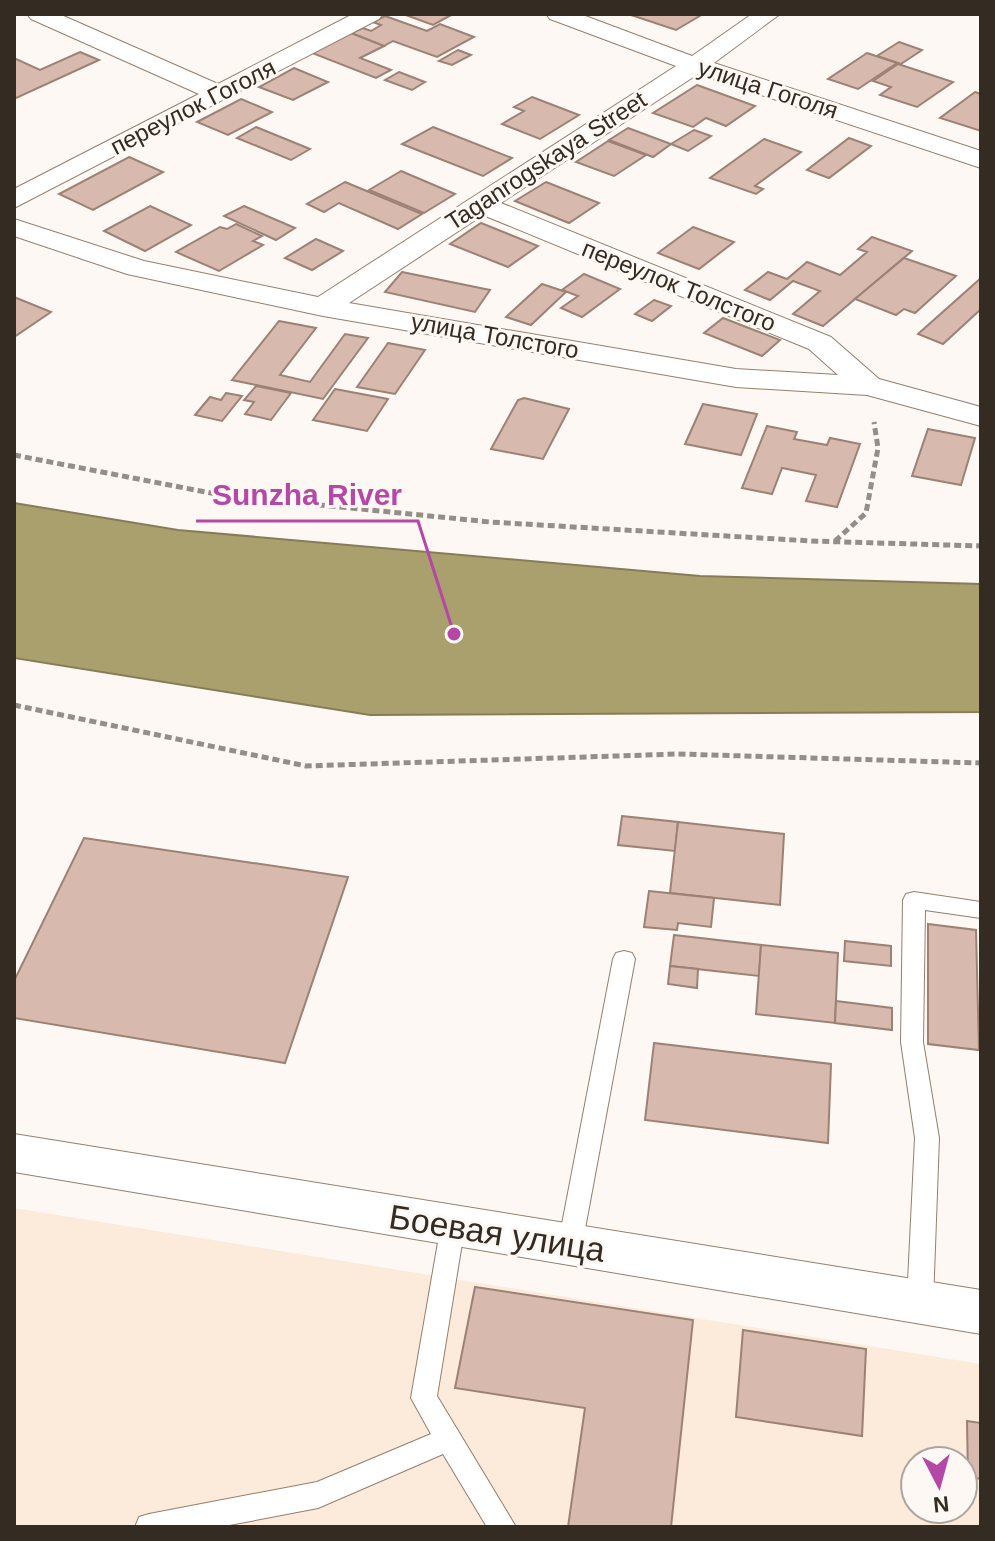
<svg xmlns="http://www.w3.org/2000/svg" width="995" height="1541" viewBox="0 0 995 1541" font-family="Helvetica,sans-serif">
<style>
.built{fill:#fceadb;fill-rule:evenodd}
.water{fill:#a9a06e;stroke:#867d58;stroke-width:2}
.building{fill:#d7baad;stroke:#9c8175;stroke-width:2}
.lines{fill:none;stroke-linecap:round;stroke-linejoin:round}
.service-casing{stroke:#947f6d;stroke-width:2}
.minor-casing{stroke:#947f6d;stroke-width:2}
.path{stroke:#958e88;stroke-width:5;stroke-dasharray:7 4;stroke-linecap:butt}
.service{fill:#fff;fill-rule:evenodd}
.minor{fill:#fff;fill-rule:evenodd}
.labels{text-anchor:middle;stroke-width:6;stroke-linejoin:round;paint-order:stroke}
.far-street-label{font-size:24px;fill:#342b23;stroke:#fdf8f4}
.near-street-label{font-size:34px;fill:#342b23;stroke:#fdf8f4}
.leader{fill:none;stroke:#b547a6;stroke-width:3}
.callout-dot{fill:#b547a6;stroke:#fdf8f4;stroke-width:3}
.callout-label{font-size:30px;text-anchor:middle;font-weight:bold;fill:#b547a6;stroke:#fdf8f4;stroke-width:6;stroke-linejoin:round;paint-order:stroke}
</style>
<rect width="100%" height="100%" fill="#fdf8f4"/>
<path class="built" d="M14,1208l967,156v163h-967zM915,1461h48v48h-48z"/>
<polygon class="water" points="14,503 178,530 700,576 981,584 981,712 370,715 14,658"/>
<g class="building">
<polygon points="403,14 453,14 433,25"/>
<polygon points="628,14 703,14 676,30"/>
<polygon points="385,16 427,31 440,24 474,37 437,57 393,41 384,46 351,33 363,28 371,31 381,25 373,22"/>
<polygon points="351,33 384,46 360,58 391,70 376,78 312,53"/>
<polygon points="899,42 922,50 901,64 877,56"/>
<polygon points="458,50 471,55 452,65 439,61"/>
<polygon points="80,52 99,60 14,99 14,58 40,70"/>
<polygon points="867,53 897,63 858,89 828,79"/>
<polygon points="898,64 953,82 917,107 880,95 891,87 873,81"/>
<polygon points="294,68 328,82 293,100 259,87"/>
<polygon points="399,72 425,82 412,90 385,80"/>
<polygon points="697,85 755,106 726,126 706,118 693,127 653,113"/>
<polygon points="975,92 981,94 981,131 940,118"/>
<polygon points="532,97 579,115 540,139 502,124 524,111 514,107"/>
<polygon points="241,99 272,112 228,135 197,122"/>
<polygon points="256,127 310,149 291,160 237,138"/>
<polygon points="433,127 512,158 483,176 402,144"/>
<polygon points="628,128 671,144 653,157 609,140"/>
<polygon points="694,130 711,136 688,151 671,144"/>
<polygon points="849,138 871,146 829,178 807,170"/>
<polygon points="764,139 801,152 755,186 763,189 756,194 710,178"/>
<polygon points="608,141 646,155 614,176 576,162"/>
<polygon points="129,157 163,172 93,210 59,194"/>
<polygon points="401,171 455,194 424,213 369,190"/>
<polygon points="345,182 422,214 398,229 339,203 324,212 307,204"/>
<polygon points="546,182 599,203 569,223 515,201"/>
<polygon points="150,206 191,225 145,251 104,231"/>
<polygon points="244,206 295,228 276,240 224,216"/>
<polygon points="481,223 538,246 508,267 450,244"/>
<polygon points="236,224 262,236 253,241 263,245 219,271 176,252 220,227 227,229"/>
<polygon points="693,227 734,242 699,269 658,253"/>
<polygon points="872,237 912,251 823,326 793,314 820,291 793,281 770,300 745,290 768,272 787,279 807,262 840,275 867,252 858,249"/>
<polygon points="316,239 343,251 312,270 285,258"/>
<polygon points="904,258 956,276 915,313 904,309 896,315 855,299"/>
<polygon points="402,272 490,290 475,312 385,292"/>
<polygon points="584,274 620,289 582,317 561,308 578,296 562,290"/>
<polygon points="981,278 981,309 943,344 918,334"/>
<polygon points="542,284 566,292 531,325 506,317"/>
<polygon points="14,297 51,312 14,337"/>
<polygon points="654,300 671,306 652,321 635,314"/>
<polygon points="723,318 780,340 762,356 704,333"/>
<polygon points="279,321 316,328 280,375 310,382 345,334 368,338 323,399 232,380"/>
<polygon points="388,343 425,350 395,394 357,387"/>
<polygon points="256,386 291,393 271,420 245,414 254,402 244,400"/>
<polygon points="335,389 388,399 367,431 313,420"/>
<polygon points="226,393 242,396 222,421 195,415 210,397 221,400"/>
<polygon points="524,398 569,409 543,459 491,449 518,400"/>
<polygon points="703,404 757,414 741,455 685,444"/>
<polygon points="767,426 797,432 794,439 827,445 830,438 860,444 837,507 806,501 816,475 782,468 772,494 742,488"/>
<polygon points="928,429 975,438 961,485 912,476"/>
<polygon points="622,816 678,822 675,851 618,845"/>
<polygon points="678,822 784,834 780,905 670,893"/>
<polygon points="84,838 348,877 285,1063 14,1018 14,981"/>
<polygon points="649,891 714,898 711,927 678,923 677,930 644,927"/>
<polygon points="928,924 976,930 979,1050 928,1044"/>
<polygon points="674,935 761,945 759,976 670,966"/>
<polygon points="845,941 891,946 891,966 844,961"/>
<polygon points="761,945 838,953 835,1023 756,1014"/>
<polygon points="670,966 698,969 697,988 668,984"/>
<polygon points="836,1001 892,1008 892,1030 835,1023"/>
<polygon points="654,1043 831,1064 828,1143 645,1120"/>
<polygon points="475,1287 693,1320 671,1527 568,1527 585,1408 455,1388"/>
<polygon points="743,1330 866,1349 862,1436 736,1417"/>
<polygon points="967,1421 981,1423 981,1479 968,1477"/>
</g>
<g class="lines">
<defs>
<g id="service">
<polygon points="914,892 981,902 981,918 925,910 923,1042 939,1138 933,1302 929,1310 920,1313 911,1310 907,1302 915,1138 901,1042 903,900 906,894"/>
<polygon points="624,951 632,953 635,959 582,1245 579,1253 570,1256 561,1253 558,1245 613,959 616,953"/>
<polygon points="453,1214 462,1217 465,1225 437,1396 516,1527 487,1527 443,1454 318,1508 219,1527 135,1527 139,1517 149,1514 317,1482 431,1434 411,1398 441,1225 444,1217"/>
</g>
<g id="minor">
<polygon points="27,14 59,14 218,84 353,14 383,14 379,19 14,208 14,189 199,94 31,19"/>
<path d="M546,14h34l112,42 60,-42h28l-66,49 267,88v17l-283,-94 -197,129 330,134 48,42 102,28v19l-114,-31 -131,-8 -413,-71 -196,-42 -113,-38v-17l130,42 174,36 358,-231 -126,-47zM483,215l326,134 29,26 -102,-6 -387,-66z"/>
<polygon points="14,1134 981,1290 981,1334 14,1172"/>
</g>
</defs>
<use href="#service" class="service-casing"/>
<use href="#minor" class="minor-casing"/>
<g class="path">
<polyline points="14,455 221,495 490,522 811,541 981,546"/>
<polyline points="835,541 866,513 878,448 874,422"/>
<polyline points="14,705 306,766 678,754 981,763"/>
</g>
<use href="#service" class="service"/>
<use href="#minor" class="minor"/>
</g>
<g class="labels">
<g class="far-street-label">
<text transform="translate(768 89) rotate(18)" y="8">улица Гоголя</text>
<text transform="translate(193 107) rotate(-27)" y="8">переулок Гоголя</text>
<text transform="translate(546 161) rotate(-33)" y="8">Taganrogskaya Street</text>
<text transform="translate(679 286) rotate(22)" y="8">переулок Толстого</text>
<text transform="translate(495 336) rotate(10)" y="8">улица Толстого</text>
</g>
<g class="near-street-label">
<text transform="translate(497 1233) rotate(9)" y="12">Боевая улица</text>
</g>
</g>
<path class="leader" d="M454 634L418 521H196"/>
<circle class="callout-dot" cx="454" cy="634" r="8"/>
<g class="callout-label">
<text x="307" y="505">Sunzha River</text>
</g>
<rect width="995" height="1541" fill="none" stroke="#342b23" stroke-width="32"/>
<g transform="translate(939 1485) rotate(174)"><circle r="38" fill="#fdf8f4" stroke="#ada6a0" stroke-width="2"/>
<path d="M0-6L14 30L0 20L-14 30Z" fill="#b547a6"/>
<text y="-12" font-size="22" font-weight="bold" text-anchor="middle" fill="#342b23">N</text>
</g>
</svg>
